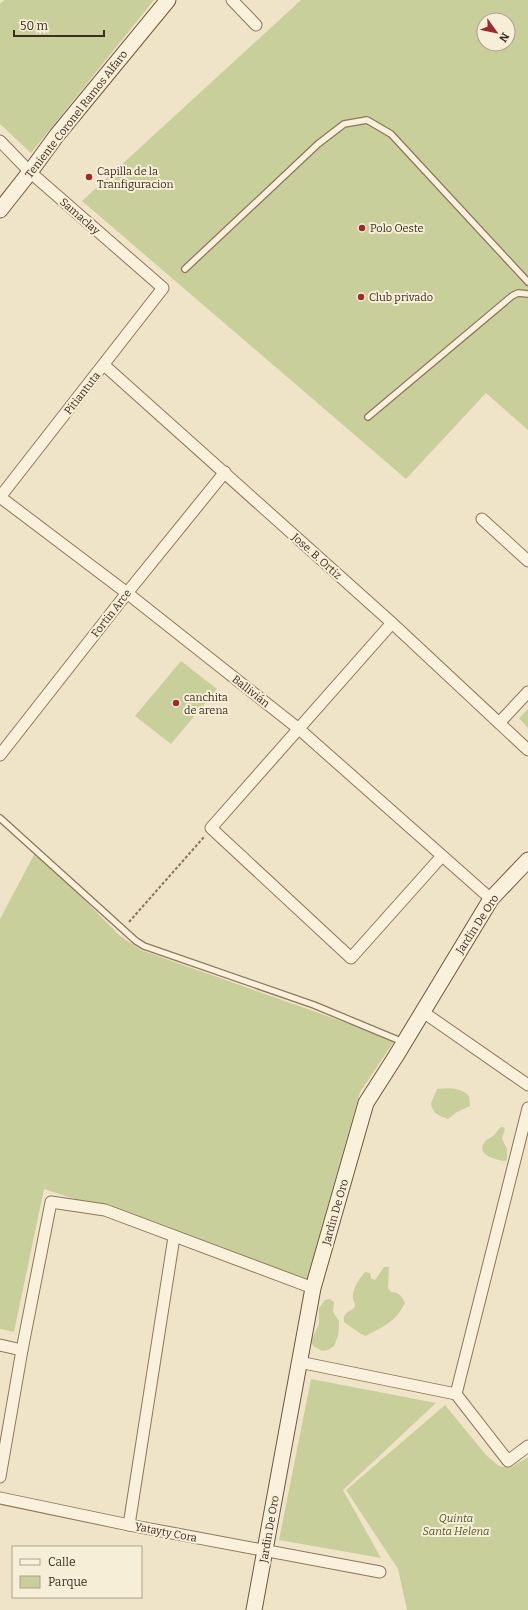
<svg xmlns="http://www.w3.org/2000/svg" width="528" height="1610" viewBox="0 0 528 1610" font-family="Bitter,serif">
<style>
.green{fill:#c9cf9b;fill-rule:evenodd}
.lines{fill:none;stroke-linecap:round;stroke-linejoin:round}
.lane-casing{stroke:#8d765c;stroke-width:8}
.street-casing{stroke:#8d765c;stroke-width:13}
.secondary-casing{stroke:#6f573f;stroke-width:17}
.path{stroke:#8d765c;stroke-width:2;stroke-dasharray:3 2;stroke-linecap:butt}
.lane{stroke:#faf1dc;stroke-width:5.5}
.street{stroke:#faf1dc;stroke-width:11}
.secondary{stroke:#faf1dc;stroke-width:15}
.poi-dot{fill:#9e2a2b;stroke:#f7eed8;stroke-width:1.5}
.labels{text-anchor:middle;stroke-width:4;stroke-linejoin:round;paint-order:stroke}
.street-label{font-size:11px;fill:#3d2e20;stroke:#f7eed8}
.poi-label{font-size:11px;fill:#3d2e20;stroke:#f7eed8;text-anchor:start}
.park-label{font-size:11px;font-style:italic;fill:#4d5a26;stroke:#f7eed8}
</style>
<rect width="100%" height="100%" fill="#f0e4c8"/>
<g class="green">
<polygon points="4,0 154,0 31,153 0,124 0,4"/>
<path d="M301,0h227v430l-42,-37 -80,86 -324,-278zM484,20h24v24h-24z"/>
<polygon points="181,661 217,689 171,744 135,716"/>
<polygon points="528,709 528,728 519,718"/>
<polygon points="36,851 119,935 141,950 395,1040 360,1092 307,1279 177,1233 44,1189 14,1332 0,1329 0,919"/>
<path d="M437,1089c11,-1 23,-2 32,7l1,10 -13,6 -9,7c-9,-3 -16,-6 -17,-16z"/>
<path d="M501,1127h2l2,2 -3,10 5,10v11l-3,1c-7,-1 -28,-6 -20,-18 2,-4 7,-5 10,-8 3,-3 4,-6 7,-8z"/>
<path d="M384,1267h5l-1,21 3,4c8,0 11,4 14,11 -11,21 -20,22 -39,33l-5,-2 -17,-12c-1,-9 3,-9 10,-14 2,-5 0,-5 -1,-9 -2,-9 7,-21 12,-27l5,1 1,5 4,2z"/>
<polygon points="330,1299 334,1302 333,1312 339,1321 339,1326 338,1336 334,1346 328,1350 322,1351 313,1346 311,1341 319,1324 319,1308 325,1300"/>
<polygon points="311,1379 436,1403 343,1490 381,1558 279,1540"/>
<polygon points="445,1405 486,1455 499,1466 510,1468 528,1457 528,1610 407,1610 398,1569 346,1490"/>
</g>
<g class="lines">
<defs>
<g id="lane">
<polyline points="185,269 318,144 344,124 367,120 391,134 528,282"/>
<polyline points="368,417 512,296 518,293 528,294"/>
<polyline points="0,818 136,941 144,946 314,1005 403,1042"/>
</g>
<g id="street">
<polyline points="232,0 256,25"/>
<polyline points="0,141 30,172 163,288 0,497 127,593 299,729 491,899"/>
<polyline points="104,365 392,623 528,750"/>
<polyline points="482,519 528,561"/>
<polyline points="392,623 211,828 351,958 442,856"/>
<polyline points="499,723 528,692"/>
<polyline points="0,755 127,593 225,472"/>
<polyline points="423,1012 528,1085"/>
<polyline points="0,1345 22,1350"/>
<polyline points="299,1362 456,1394 508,1461 528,1446"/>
<polyline points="456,1394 528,1108"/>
<polyline points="0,1477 22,1350 51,1202 105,1210 313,1288"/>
<polyline points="0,1498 129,1525 380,1572"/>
<polyline points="129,1525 174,1237"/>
</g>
<g id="secondary">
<polyline points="0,210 30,172 57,135 168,0"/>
<polyline points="254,1610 313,1288 366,1103 396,1056 491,899 528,860"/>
</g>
</defs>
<use href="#lane" class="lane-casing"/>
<use href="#street" class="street-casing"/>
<use href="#secondary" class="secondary-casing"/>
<polyline class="path" points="129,922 204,837"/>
<use href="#lane" class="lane"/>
<use href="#street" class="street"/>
<use href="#secondary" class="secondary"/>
</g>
<g class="poi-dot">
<circle cx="89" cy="177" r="4"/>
<circle cx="362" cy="228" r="4"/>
<circle cx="361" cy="297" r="4"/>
<circle cx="176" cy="703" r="4"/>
</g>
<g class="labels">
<g class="street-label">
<text transform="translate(76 114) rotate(-52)" y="4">Teniente Coronel Ramos Alfaro</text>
<text transform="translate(80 216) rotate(41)" y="4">Samaclay</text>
<text transform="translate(82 393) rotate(-52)" y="4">Pitiantuta</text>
<text transform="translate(317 556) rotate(42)" y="4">Jose. B. Ortiz</text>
<text transform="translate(111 613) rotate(-52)" y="4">Fortin Arce</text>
<text transform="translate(251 691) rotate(38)" y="4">Ballivián</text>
<text transform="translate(477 924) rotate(-57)" y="4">Jardin De Oro</text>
<text transform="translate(335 1212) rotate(-74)" y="4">Jardin De Oro</text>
<text transform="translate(269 1529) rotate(-80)" y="4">Jardin De Oro</text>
<text transform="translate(166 1532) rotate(11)" y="4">Yatayty Cora</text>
</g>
<g class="poi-label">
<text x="97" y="175">Capilla de la<tspan x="97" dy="13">Tranfiguracion</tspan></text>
<text x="370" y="232">Polo Oeste</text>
<text x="369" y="301">Club privado</text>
<text x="184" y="701">canchita<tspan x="184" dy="13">de arena</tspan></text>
</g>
<g class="park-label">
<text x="456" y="1522">Quinta<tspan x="456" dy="13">Santa Helena</tspan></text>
</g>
</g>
<rect x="12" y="1546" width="130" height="52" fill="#f7eed8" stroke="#ada18e"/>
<rect x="20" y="1559" width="20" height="6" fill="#faf1dc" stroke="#ada18e"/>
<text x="48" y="1566" font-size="12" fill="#3d2e20">Calle</text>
<rect x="20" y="1576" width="20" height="12" fill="#c9cf9b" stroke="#ada18e"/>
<text x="48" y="1586" font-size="12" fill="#3d2e20">Parque</text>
<g transform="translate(496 32) rotate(123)"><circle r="19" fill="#f7eed8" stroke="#ada18e"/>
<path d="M0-3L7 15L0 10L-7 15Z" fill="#9e2a2b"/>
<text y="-6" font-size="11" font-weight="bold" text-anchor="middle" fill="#3d2e20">N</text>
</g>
<path d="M14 30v6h90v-6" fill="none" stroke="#3d2e20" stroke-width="2"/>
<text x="20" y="30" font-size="12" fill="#3d2e20" stroke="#f7eed8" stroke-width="3" paint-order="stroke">50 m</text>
</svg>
